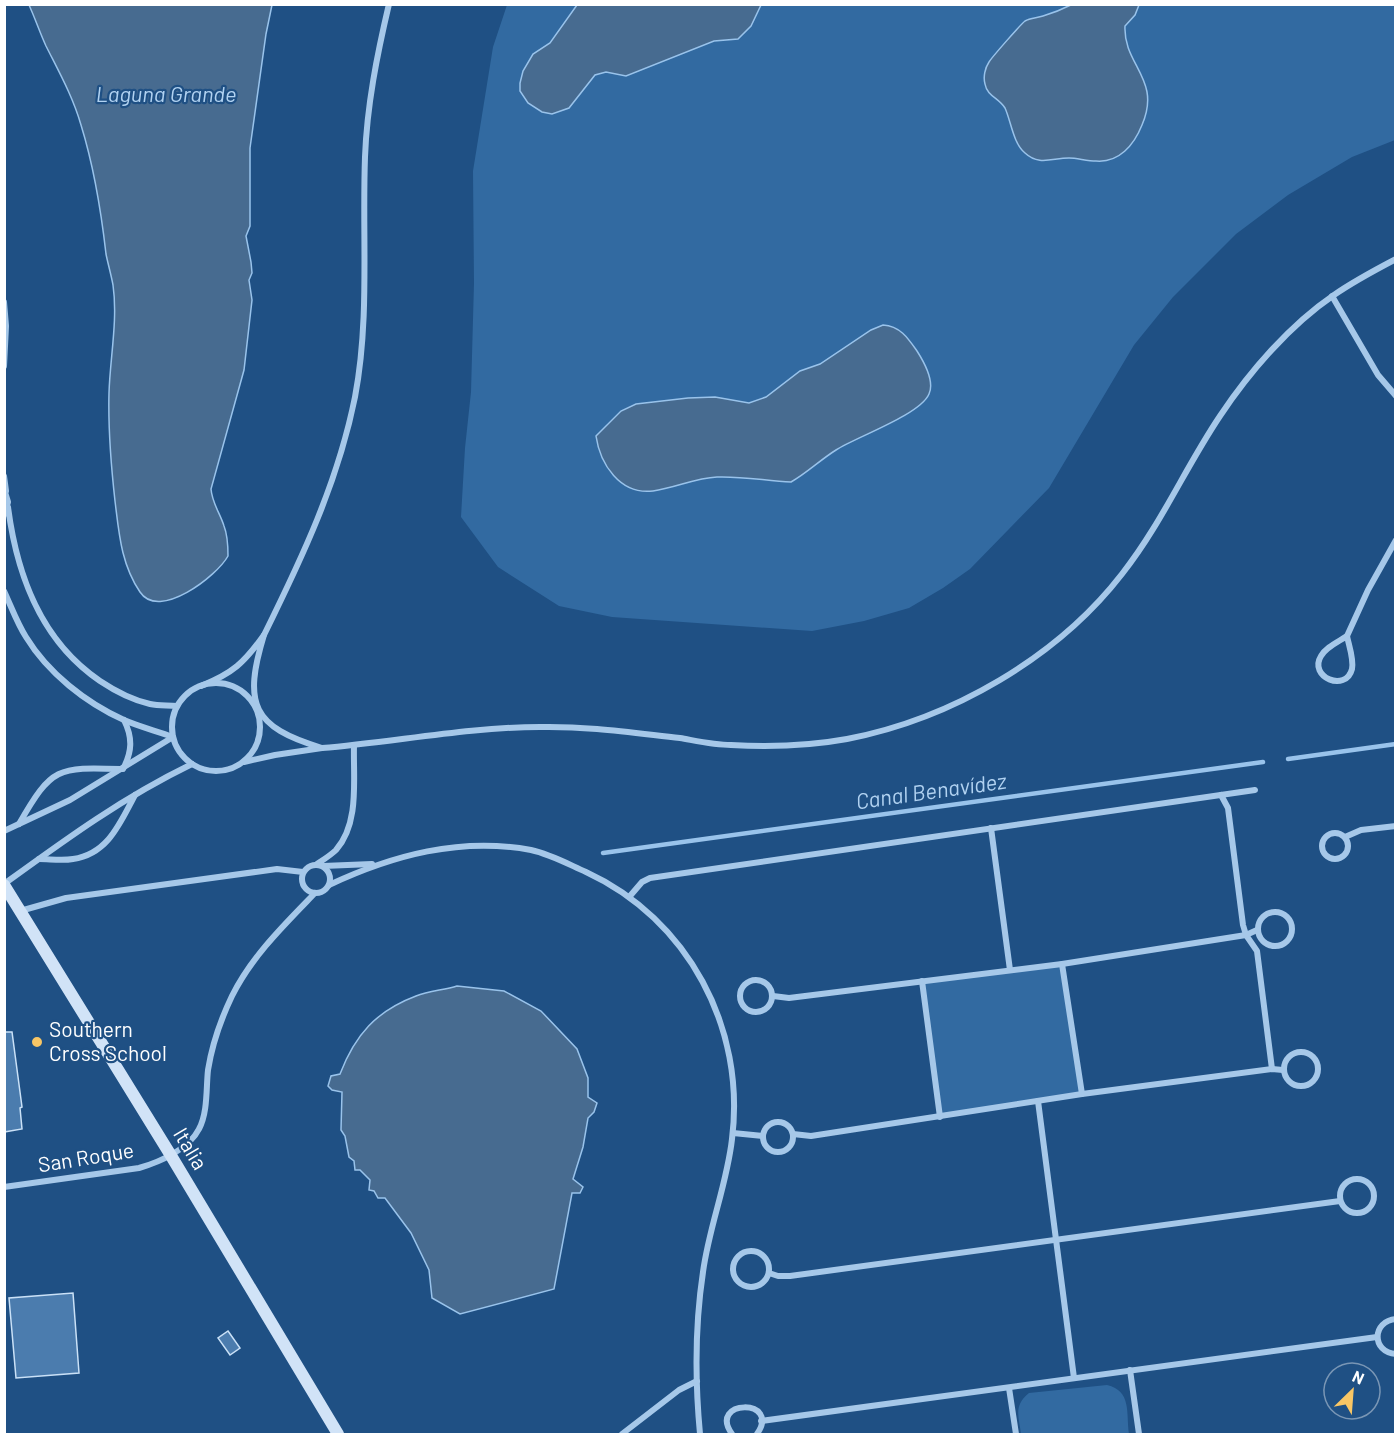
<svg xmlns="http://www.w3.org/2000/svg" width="1400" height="1439" viewBox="0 0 1400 1439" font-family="Barlow,sans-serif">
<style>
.green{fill:#326aa1}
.water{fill:#476b90;stroke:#99c3eb;stroke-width:1.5}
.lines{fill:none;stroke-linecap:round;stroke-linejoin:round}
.stream{stroke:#99c3eb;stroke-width:4.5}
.building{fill:#4b7cae;stroke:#cae1f7;stroke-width:1.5}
.street{stroke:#a6c8e9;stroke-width:6}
.secondary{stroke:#d1e3f7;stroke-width:12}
.poi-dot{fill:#f8c665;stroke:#1f5084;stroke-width:2}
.labels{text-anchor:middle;stroke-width:4.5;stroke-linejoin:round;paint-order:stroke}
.poi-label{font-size:21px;fill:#fff;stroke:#1f5084;text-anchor:start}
.street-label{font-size:21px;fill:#fff;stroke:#1f5084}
.water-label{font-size:22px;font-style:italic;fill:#b1d2f1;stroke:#1f5084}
</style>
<rect width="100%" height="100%" fill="#1f5084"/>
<g class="green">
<polygon points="507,5 1395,5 1395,140 1352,157 1288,195 1236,234 1173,297 1134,345 1049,488 970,569 943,588 909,608 864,621 812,631 612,617 559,606 498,567 461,517 465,448 471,392 474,283 473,171 493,47"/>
<polygon points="1062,964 1082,1094 940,1117 922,981"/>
<path d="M1107,1385c25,6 19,28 22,49h-108c-2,-17 -8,-28 8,-41z"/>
</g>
<g class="water">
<path d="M1073,4l66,1 -4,10 -10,11c-2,39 37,53 17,99 -8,20 -23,38 -46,36 -9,0 -19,-3 -27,-3 -17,0 -30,8 -44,-5 -12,-10 -14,-32 -20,-45 -6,-10 -18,-12 -20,-24 -2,-7 0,-16 4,-22 3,-5 33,-39 36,-41 5,-3 12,-3 18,-5 10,-3 20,-7 30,-12z"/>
<path d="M29,5h243l-6,29 -16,114v78l-4,10 5,26 1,11 -3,7 3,20 -8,70 -33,119c1,14 9,24 13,37 4,10 4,20 4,30 -11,20 -69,65 -88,36 -19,-28 -21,-59 -25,-91 -4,-36 -7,-71 -6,-108 1,-35 9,-73 4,-108 -2,-11 -5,-21 -7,-31 -5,-44 -12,-87 -25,-129 -8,-28 -22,-53 -35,-79 -6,-13 -11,-28 -17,-41z"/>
<polygon points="577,5 577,4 761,5 751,26 738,39 714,41 626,76 606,72 595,75 569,108 552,114 542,112 528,103 520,91 520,83 523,71 533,54 550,43"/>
<path d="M883,325c17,1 25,13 34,26 7,11 18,30 12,43 -9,21 -73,43 -93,56 -16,10 -29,23 -45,32 -24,-1 -49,-6 -74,-5 -22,1 -42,11 -64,14 -33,4 -53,-27 -57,-55l25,-25 15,-7 52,-6 27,-1 34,6 17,-6 34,-26 20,-7 51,-34z"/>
<path d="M457,986l47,5 37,20 36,38 11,29v19l9,6 -3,9 -6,6 -5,29 -10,32 10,8 -3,6h-8l-18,96 -94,25 -28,-16 -3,-28 -18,-37 -26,-35h-7l-4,-7 -5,-1 1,-10 -10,-10h-5l-1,-9 -5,-4 -4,-21 -4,-6 1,-38 -10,-2 -4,-4 3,-10 9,-2c15,-39 36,-63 76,-78 13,-5 28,-6 41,-10z"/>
</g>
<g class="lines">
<g class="stream">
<polyline points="1288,759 1396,744"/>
<polyline points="603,853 1263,762"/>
</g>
</g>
<g class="building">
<polygon points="4,1032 12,1032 22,1107 20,1108 22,1129 4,1132"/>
<polygon points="73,1293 79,1373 16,1378 9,1298"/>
<polygon points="228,1331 240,1348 230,1355 218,1338"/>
</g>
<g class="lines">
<g class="street">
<polyline points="1332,296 1378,375 1396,396"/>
<polyline points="4,302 6,326 4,366"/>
<polyline points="4,476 6,491"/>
<polyline points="4,489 8,502 4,515"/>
<path d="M8,507c9,69 33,134 92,174 15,10 32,19 50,23 9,2 18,1 27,2"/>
<path d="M4,591c7,15 13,32 22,46 22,36 60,66 98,83 16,7 33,11 49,17l-103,63 -66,31"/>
<path d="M264,635c38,-77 74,-153 91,-238 15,-79 7,-160 10,-240 2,-52 12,-102 24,-153"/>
<path d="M1347,636c2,10 7,23 5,33 -6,24 -44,8 -31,-13 5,-9 17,-14 26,-20z"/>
<polyline points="1347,636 1368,590 1396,540"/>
<circle cx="216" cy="727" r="44"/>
<path d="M201,686c32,-13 43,-23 63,-51 -21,69 -12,92 58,113l-47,7 -31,7"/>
<path d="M322,748c73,-6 145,-21 218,-21 47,-1 94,6 140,11 17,3 34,7 51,7 38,2 78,1 116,-6 104,-20 210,-81 275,-165 40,-51 63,-106 98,-158 30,-45 70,-91 114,-121 20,-14 41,-25 62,-36"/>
<polyline points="1221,795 1228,808 1243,925 1246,935 1257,951 1272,1069"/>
<path d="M19,824c33,-58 39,-57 104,-55 9,-17 10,-31 1,-49"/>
<polyline points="991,828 1010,970"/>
<circle cx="1335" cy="846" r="13"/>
<polyline points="1345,837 1361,830 1396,826"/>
<path d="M39,859c11,0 23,2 34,0 35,-5 47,-36 62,-64"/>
<path d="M317,864c6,-4 14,-9 19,-14 24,-27 17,-72 18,-104"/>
<circle cx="316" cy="879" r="14"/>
<polyline points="323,866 372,864"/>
<path d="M4,884c62,-45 118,-86 188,-120"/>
<path d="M329,885c64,-30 131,-48 202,-35 19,4 37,14 55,22 102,47 160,156 146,267 -5,45 -23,88 -29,133 -8,53 -8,109 -3,162"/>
<polyline points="630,896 642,882 650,878 1255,790"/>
<polyline points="20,911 66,898 277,869 303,872"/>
<circle cx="1275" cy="929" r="17"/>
<polyline points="1062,964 1082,1094"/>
<circle cx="756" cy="996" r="16"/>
<polyline points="922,981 940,1117"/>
<polyline points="773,996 789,998 1062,964 1246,935 1257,930"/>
<circle cx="1301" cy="1069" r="17"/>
<polyline points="1038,1101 1074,1378"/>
<circle cx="778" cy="1137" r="15"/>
<polyline points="733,1133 763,1136"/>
<polyline points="793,1134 811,1136 1082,1094 1272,1069 1283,1070"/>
<circle cx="1357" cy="1196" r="17"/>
<path d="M4,1187l135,-19c21,-6 50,-19 60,-39 9,-17 7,-41 9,-59 4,-25 13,-51 24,-74 20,-40 52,-71 83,-103"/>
<circle cx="751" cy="1269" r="18"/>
<polyline points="769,1273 778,1276 790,1276 1340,1201"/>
<path d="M1396,1319c-24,2 -25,33 0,35"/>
<polyline points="1130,1370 1139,1434"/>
<polyline points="1009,1388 1016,1434"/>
<polyline points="761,1421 1377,1337"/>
<polyline points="622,1434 679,1390 697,1381"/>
<path d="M732,1434c-25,-35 50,-36 25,0"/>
</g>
<polyline class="secondary" points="4,885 170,1154 338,1434"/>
</g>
<circle class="poi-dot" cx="37" cy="1042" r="6"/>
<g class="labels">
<g class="poi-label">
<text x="49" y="1037">Southern<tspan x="49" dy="24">Cross School</tspan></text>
</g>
<g class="street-label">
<text transform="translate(190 1149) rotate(59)" y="7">Italia</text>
<text transform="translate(86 1158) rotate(-9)" y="7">San Roque</text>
</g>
<g class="water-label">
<text x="166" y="102">Laguna Grande</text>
<text transform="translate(931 791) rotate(-8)" y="8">Canal Benavídez</text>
</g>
</g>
<rect width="1400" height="1439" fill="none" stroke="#ffffff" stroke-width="12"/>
<g transform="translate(1352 1391) rotate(25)"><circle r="28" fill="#1f5084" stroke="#7996b5" stroke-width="1.5"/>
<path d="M0-4.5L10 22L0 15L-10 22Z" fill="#f8c665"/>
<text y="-9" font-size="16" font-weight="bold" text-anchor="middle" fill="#ffffff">N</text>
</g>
</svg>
